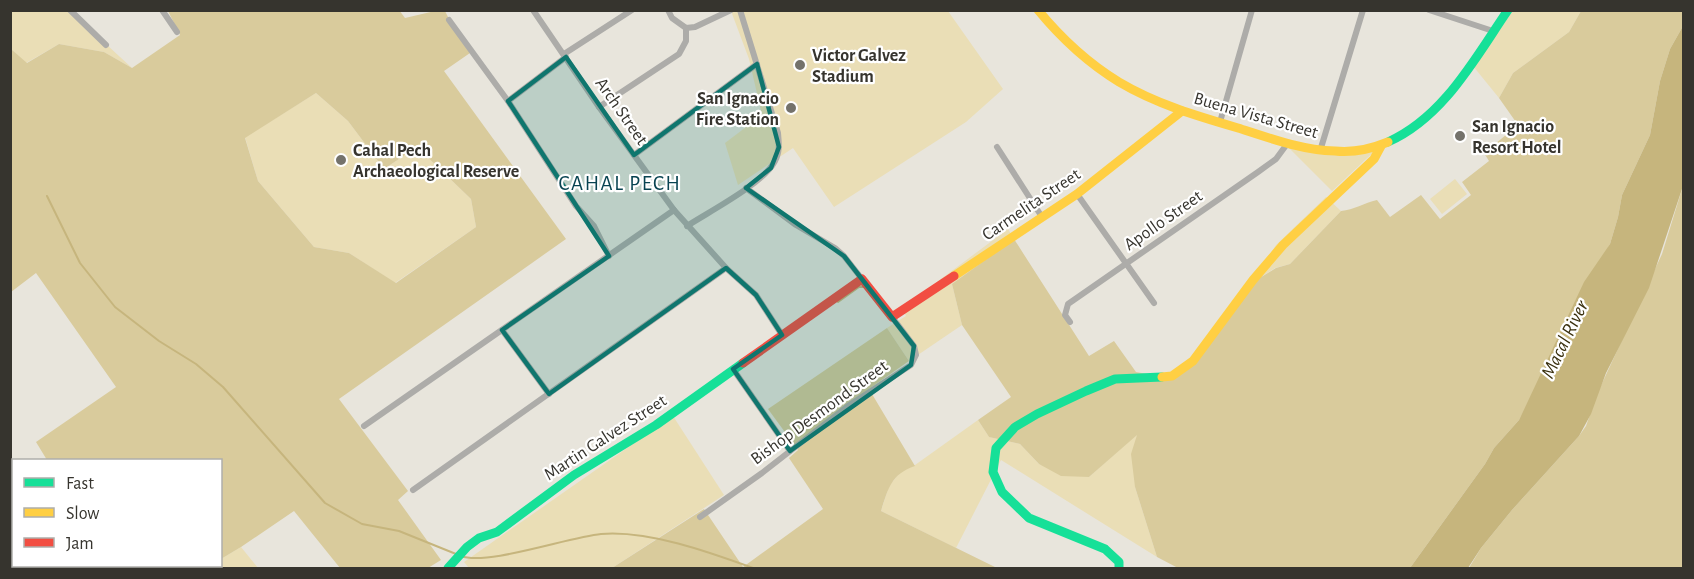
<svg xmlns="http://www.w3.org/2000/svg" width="1694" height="579" viewBox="0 0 1694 579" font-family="'Alegreya Sans',sans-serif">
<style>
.green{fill:#eadeb6}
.forest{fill:#d9cb9c;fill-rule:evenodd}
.water{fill:#c6b57d}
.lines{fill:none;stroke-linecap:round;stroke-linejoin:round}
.stream{stroke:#c6b57d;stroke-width:2}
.street{stroke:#adaca9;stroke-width:6}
.fast{stroke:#16e098;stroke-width:9}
.slow{stroke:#ffcf43;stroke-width:9}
.jam{stroke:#f24e42;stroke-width:9}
.marked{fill:#0f766e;fill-opacity:0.2;stroke:#0f766e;stroke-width:4.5;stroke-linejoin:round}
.poi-dot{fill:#74726b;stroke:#fff;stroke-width:2}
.labels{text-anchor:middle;stroke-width:4.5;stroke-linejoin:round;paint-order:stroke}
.poi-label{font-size:18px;font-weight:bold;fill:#36342e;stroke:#fff;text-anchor:start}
.street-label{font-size:18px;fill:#36342e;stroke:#fff}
.water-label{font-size:20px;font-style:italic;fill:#392f0d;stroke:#fff}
.quarter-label{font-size:21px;letter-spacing:1.5px;fill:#084351;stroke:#fff}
</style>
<rect width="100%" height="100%" fill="#e8e5dc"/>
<g class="green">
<polygon points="11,11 70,11 132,68 104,52 59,44 26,63 11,49"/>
<polygon points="731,11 948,11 1003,89 966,122 834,207 793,148 738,185 725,143 762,115 749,59"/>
<polygon points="1513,11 1581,11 1569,32 1513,73 1499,98 1473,66"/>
<polygon points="316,93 348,121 384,169 417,147 471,199 476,227 395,283 349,253 314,247 258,181 245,137"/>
<polygon points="1284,143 1327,152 1381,145 1332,191"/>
<polygon points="1455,179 1467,194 1442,214 1430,199"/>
<polygon points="1326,197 1341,211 1290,264 1275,268 1253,282 1276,245"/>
<polygon points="1008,229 1014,239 952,284 962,325 909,361 887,328 906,316 902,308"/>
<polygon points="673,416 724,495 612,568 469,568 464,562"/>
<polygon points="978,420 989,437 1020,444 1039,464 1089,477 1137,434 1135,487 1157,557 1001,460 956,548 881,511 889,486 902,470 915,465"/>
<polygon points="241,547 258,568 205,568 209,566 220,566 221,559"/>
</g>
<g class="forest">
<path d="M399,10l6,8 30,-7h10l10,20 15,22 -26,18 122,168 -227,160 69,92 -10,9 43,60 -13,8h-88l-46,-57 -53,36 -20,12 -1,-99h-173l-11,-18 80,-55 -80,-114 -25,19v-243l16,14 32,-19 45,8 28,16 48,-33 -12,-24zM316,93l32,28 36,48 33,-22 54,52 5,28 -80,56 -47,-30 -35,-6 -56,-66 -13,-43z"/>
<path d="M1581,11h102v15l-13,23 -10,32 -10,54 -28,60 -4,22 -8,27 -91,176 -25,28 -9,16 -75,104h-232l-21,-11 -22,-70 -4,-33 6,-19 -48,42 -28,-1 -22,-12 -19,-20 -31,-7 -11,-17 33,-23 -49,-72 -10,-41 62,-45 75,117 25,-15 22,31 28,5 13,-2 76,-93 23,-14 14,-4 51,-53c13,-1 23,-8 36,-11l13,17 31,-22 19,24 31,-24 -9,-13 27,-21 -5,-8 34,-28 -19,-27 14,-25 56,-41z"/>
<polygon points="1683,186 1683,568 1469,568 1481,548 1512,510 1579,436 1586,426 1598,392 1662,254"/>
<path d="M887,328l22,33 -40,28 46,77c-24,8 -27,23 -34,45l116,57h-385l92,-59 39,58 80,-58 -34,-51 9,-8 -30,-41z"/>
</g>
<polygon class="water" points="1683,26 1683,186 1649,288 1606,373 1591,414 1579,436 1512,510 1481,548 1468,568 1410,568 1485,464 1494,448 1519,420 1584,282 1610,244 1618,217 1622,195 1650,135 1660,81 1670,49"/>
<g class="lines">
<g class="stream">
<polyline points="47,196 80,263 115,307 159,341 196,364 223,387 325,503 362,524 399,531 456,554"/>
<polyline points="838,302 859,287 864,287"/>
<path d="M461,556c26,10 108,-19 140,-22 47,-4 108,18 152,34"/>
</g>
<g class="street">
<polyline points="70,10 106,45"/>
<polyline points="162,10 177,32"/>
<polyline points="533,10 599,107 674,210 726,268 756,295 782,335"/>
<polyline points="668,10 672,18 686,28 695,27 731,10"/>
<polyline points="1429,10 1493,31"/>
<polyline points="449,20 508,101 576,206 594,226 609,256"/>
<polyline points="564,54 632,10"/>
<polyline points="508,101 566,57"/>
<polyline points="599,107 679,54 686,41 686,28"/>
<polyline points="1220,122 1252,10"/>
<polyline points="997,147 1042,217"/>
<polyline points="1320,151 1363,10"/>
<polyline points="634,155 757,64"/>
<polyline points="746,188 796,225 835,248 844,256 862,279"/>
<polyline points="1077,194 1154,303"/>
<path d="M687,226c23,-15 76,-42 88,-65 5,-9 4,-18 3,-28l-38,-123"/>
<polyline points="1070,322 1065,315 1068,304 1258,172 1276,159 1287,144"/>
<polyline points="502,330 549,394"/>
<polyline points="733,369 790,451"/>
<polyline points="364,426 674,210"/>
<polyline points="413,490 726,268"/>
<polyline points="700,517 762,473 848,406 911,365 916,355 914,346 892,317"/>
</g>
<g class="fast">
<path d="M1388,142c56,-25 87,-84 120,-132"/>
<polyline points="63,566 65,568"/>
<polyline points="448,568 467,547 479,538 497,532 574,475 656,425 743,363"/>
<polyline points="1119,568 1119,562 1105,549 1029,518 1002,492 993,472 996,448 1015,427 1037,414 1086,391 1115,379 1162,377"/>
</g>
<g class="slow">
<path d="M1038,10c23,28 50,53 81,72 37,22 78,34 119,46 31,10 64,22 97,23 19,2 36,-2 53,-9"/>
<polyline points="954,276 1077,194 1182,111"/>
<polyline points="1162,377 1172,376 1193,361 1253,280 1283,245 1374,159 1381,146"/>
<polyline points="10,487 14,491"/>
</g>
<polyline class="jam" points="743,363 862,279 892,317 954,276"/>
</g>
<path class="marked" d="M566,57l68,98 123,-91 22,83 -8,21 -25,20 98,68 70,90 -3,19 -121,86 -57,-82 49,-34 -26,-40 -30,-27 -177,126 -47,-64 107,-74 -101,-155z"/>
<g class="poi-dot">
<circle cx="800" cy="65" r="6"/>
<circle cx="791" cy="108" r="6"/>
<circle cx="1460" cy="136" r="6"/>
<circle cx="341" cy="160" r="6"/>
</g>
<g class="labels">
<g class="poi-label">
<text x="812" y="61">Victor Galvez<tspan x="812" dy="21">Stadium</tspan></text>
<text x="779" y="104" text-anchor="end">San Ignacio<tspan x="779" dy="21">Fire Station</tspan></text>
<text x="1472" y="132">San Ignacio<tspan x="1472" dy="21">Resort Hotel</tspan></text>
<text x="353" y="156">Cahal Pech<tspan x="353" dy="21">Archaeological Reserve</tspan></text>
</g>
<g class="street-label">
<text transform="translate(622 111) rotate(55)" y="6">Arch Street</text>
<text transform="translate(1256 115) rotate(16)" y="6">Buena Vista Street</text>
<text transform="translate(1031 204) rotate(-34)" y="6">Carmelita Street</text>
<text transform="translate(1163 220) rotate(-35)" y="6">Apollo Street</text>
<text transform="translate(819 412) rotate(-36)" y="6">Bishop Desmond Street</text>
<text transform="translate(605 437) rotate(-33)" y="6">Martin Galvez Street</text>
</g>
<g class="water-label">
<text transform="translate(1564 339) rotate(-64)" y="7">Macal River</text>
</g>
<g class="quarter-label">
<text x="620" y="190">CAHAL PECH</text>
</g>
</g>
<rect width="1694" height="579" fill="none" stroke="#36342e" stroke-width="24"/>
<rect x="12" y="459" width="210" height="108" fill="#ffffff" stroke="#afaeab" stroke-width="1.5"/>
<rect x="24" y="478" width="30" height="9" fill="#16e098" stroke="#afaeab" stroke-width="1.5"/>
<text x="66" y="489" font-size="18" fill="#36342e">Fast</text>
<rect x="24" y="508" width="30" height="9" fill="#ffcf43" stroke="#afaeab" stroke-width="1.5"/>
<text x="66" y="519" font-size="18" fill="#36342e">Slow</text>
<rect x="24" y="538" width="30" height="9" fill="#f24e42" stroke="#afaeab" stroke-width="1.5"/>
<text x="66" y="549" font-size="18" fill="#36342e">Jam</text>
</svg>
